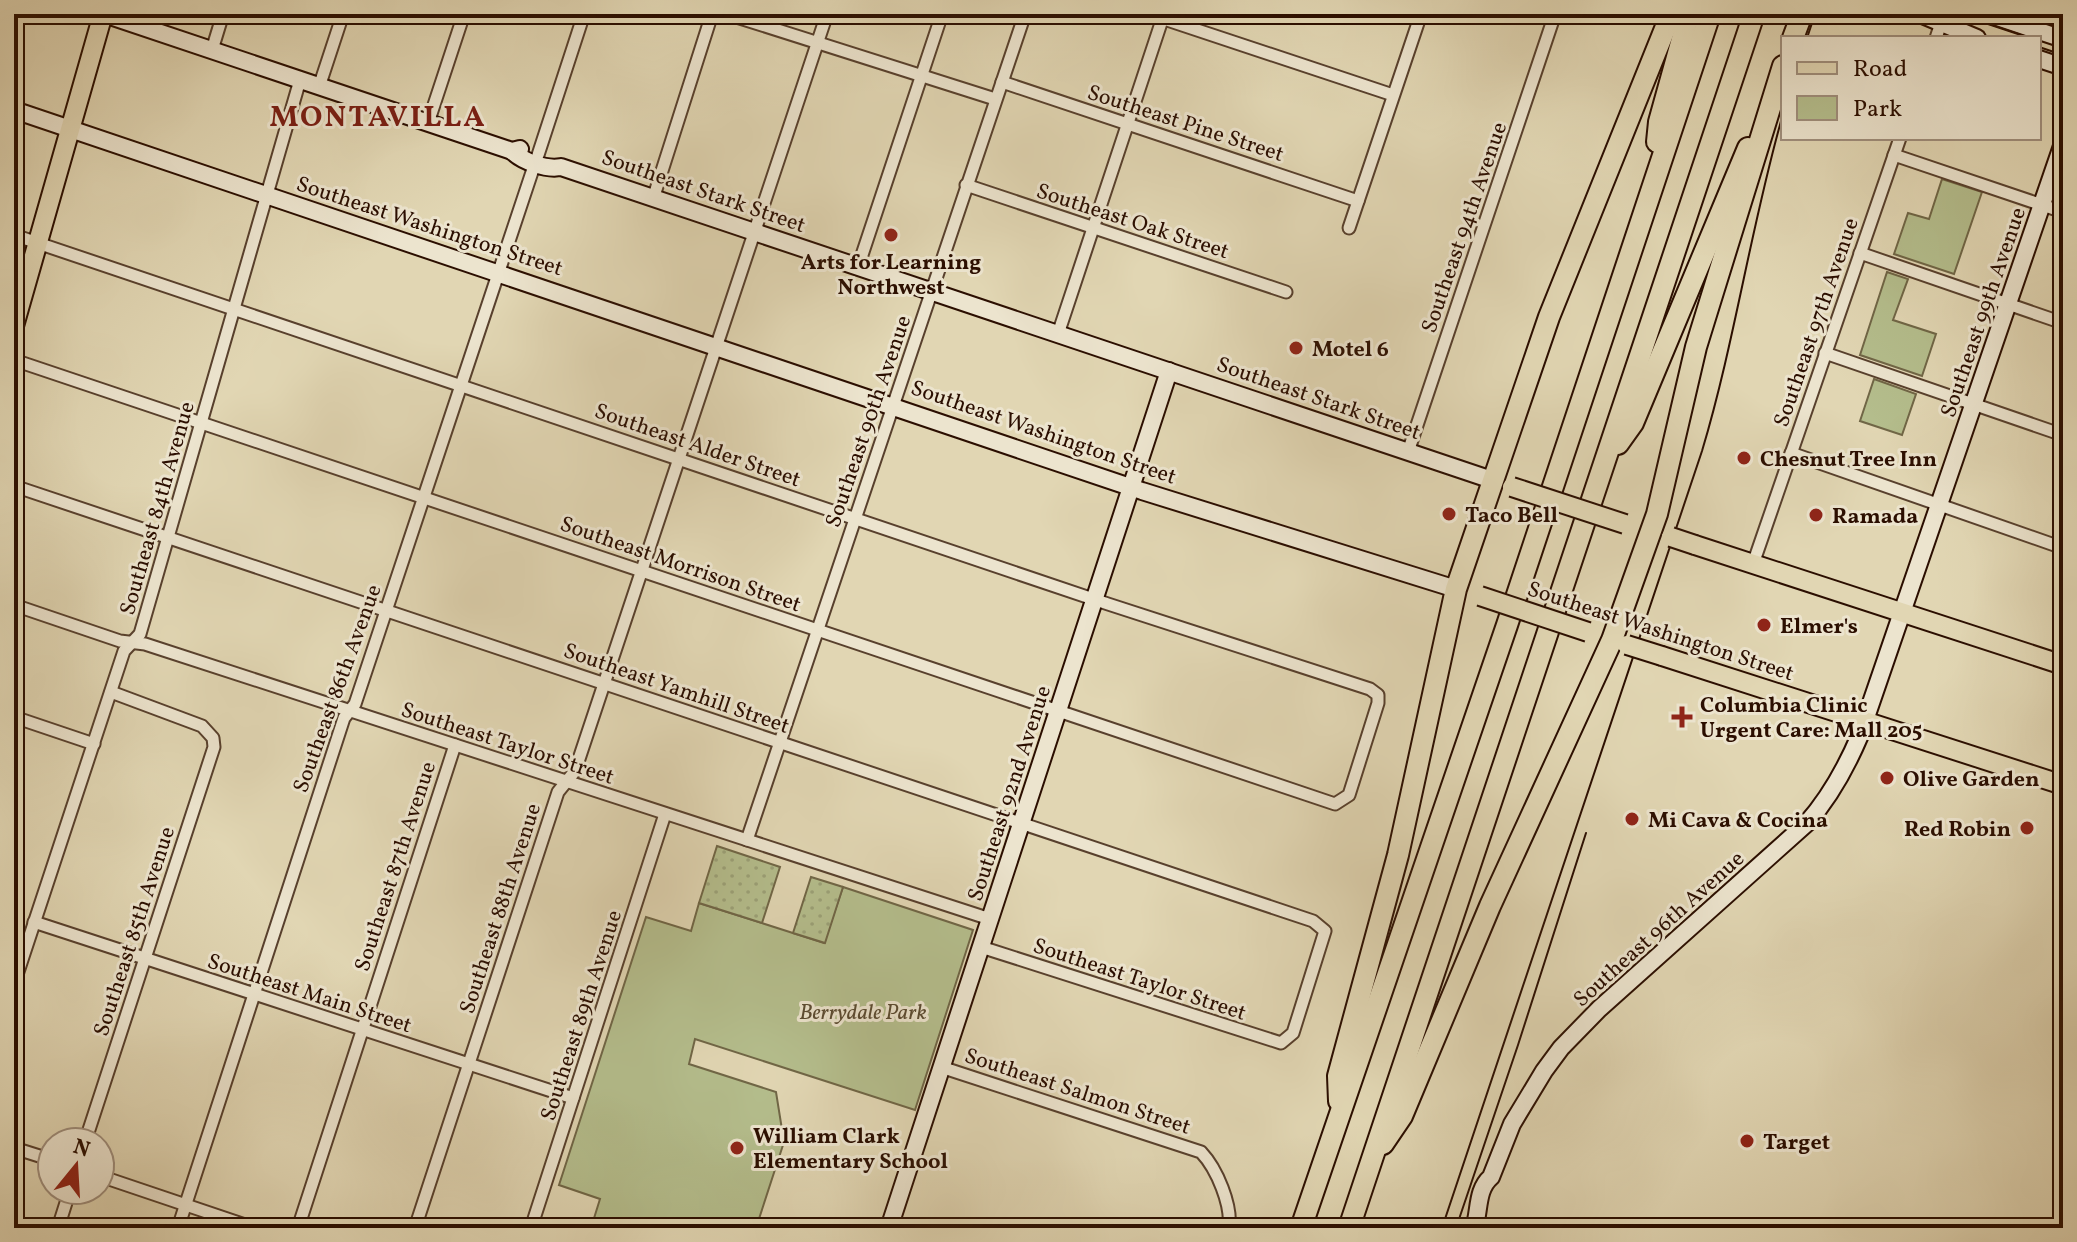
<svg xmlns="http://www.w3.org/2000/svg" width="2077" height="1242" viewBox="0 0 2077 1242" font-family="Vollkorn,serif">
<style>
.green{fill:#b4bd8c;stroke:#706646;stroke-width:2}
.garden{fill:url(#garden-dots);stroke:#706646;stroke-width:2}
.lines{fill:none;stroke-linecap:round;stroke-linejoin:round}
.street-casing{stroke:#58402d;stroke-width:15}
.secondary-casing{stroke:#2b0e00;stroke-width:20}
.primary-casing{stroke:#2b0e00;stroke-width:22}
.highway-casing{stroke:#2b0e00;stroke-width:24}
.street{stroke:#ece4ce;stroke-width:11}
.secondary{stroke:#ece4ce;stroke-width:16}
.primary{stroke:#e1d6b3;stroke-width:18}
.highway{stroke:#e1d6b3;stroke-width:20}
.tram{stroke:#2b0e00;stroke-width:2}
.primary-bridge-casing{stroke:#2b0e00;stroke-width:22;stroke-linecap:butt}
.primary-bridge{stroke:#e1d6b3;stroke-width:18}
.poi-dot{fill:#8f2418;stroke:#ece4ce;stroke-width:3}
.labels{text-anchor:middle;stroke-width:6;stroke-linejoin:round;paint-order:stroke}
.street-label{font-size:22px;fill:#2b0e00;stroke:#ece4ce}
.poi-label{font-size:22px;font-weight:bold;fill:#2b0e00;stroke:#ece4ce;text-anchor:start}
.park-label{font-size:22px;font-style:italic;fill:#5b4b31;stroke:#ece4ce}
.district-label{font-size:30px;font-weight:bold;letter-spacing:2px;fill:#7a1f14;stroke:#ece4ce}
</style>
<defs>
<pattern id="garden-dots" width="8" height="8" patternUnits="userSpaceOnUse" patternTransform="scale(2)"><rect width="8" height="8" fill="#b4bd8c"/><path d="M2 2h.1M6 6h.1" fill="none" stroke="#9ba177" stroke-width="1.8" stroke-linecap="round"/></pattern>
</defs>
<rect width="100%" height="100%" fill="#e1d6b3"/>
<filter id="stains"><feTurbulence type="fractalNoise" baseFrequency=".0025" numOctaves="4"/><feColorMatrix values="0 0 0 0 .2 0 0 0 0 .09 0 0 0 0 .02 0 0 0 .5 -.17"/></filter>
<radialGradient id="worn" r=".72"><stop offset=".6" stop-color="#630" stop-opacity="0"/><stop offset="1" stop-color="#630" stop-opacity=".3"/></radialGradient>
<g class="green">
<polygon points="1942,179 1982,192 1954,274 1894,254 1908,213 1929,219"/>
<polygon points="1887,272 1908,279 1893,320 1936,334 1922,376 1860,355"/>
<polygon points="1874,379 1916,394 1902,435 1860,421"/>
<polygon points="843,887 973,930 915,1110 695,1039 689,1064 776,1092 784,1142 756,1228 591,1228 600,1199 559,1185 646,917 691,931 699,903 824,943"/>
</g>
<g class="garden">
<polygon points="717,846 780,867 762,923 699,903"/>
<polygon points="811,877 843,887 825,943 793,933"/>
</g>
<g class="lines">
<defs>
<g id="street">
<polyline points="727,14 995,99"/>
<polyline points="1149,14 1393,95"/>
<polyline points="1936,38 1941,23"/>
<polyline points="212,50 223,14"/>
<polyline points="1002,82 1358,201"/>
<polyline points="319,87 343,14"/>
<polyline points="428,123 464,14"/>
<polyline points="538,155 584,14"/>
<polyline points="1894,155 2063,212"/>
<polyline points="966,185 1286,292"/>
<polyline points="653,199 712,14"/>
<polyline points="1349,228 1421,14"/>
<polyline points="14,235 1108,604 1370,689 1378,695 1378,703 1349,795 1335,804 14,360"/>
<polyline points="1860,253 2063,323"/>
<polyline points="858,267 942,14"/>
<polyline points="1058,334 1164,14"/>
<polyline points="1825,353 2063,435"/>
<polyline points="1408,452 1555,14"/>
<polyline points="1791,453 2063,548"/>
<polyline points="14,486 1313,921 1325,931 1293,1033 1281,1043 981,947"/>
<polyline points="1753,564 1900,138"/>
<polyline points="14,605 120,641 145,644 990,919"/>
<polyline points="14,717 94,744"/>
<polyline points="747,840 1025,14"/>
<polyline points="34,922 573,1098"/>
<polyline points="14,984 124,651 140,634 300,80"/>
<path d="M941,1067l260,85c16,17 31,53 28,76"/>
<polyline points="85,1142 214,747 213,738 202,726 111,692"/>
<polyline points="14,1148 52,1160"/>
<polyline points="100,1176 254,1228"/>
<polyline points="58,1228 70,1190"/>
<polyline points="178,1228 344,718 355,704 535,163"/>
<polyline points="298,1228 455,745"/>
<polyline points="415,1228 558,792 575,771 827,14"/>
<polyline points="531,1228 665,814"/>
</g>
<g id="secondary">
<polyline points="104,14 512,151 520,149"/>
<polyline points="1920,14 1977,38"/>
<polyline points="1988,14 2063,39"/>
<polyline points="2039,59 2063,67"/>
<polyline points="14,110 1142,491 1456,589"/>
<path d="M512,151c10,10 34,19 49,16l931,313"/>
<polyline points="889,1228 1169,371"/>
<path d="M1474,1228c6,-17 2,-38 17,-51l21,-53 32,-53 17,-23 38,-39 208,-186c23,-26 39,-55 53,-88l203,-592"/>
</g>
<g id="primary">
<polyline points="14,326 103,14"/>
<polyline points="1695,545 2063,665"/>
<polyline points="1662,656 2063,785"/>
</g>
<g id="highway">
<polyline points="1793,38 1802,14"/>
<polyline points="1657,142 1659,122 1689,14"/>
<polyline points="1618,444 1633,423 1748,148"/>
<polyline points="1339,1101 1338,1076 1398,855 1456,589 1549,317 1671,14"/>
<polyline points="1383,1144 1402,1116 1490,906 1612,640 1657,514 1696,347 1783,66"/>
<polyline points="1301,1228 1507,625 1710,14"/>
<polyline points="1349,1228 1754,14"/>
</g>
</defs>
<use href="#street" class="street-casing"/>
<use href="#secondary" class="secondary-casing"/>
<use href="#primary" class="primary-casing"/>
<use href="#highway" class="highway-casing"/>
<use href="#street" class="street"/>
<use href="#secondary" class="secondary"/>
<use href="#primary" class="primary"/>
<use href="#highway" class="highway"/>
<g class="tram">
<polyline points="1958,14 2030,38"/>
<polyline points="1807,38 1815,14"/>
<polyline points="2039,47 2063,55"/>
<path d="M1442,1228l260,-777c33,-110 49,-226 81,-337"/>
<polyline points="1456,1228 1518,1045 1586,833"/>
</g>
<defs>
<g id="primary-bridge">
<polyline points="1512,487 1625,524"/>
<polyline points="1671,537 1695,545"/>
<polyline points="1480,596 1588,632"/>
<polyline points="1627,645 1662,656"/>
</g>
</defs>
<use href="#primary-bridge" class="primary-bridge-casing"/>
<use href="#primary-bridge" class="primary-bridge"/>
</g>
<g class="poi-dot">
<circle cx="891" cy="235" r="8"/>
<circle cx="1296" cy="348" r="8"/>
<circle cx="1744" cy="458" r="8"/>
<circle cx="1449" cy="514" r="8"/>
<circle cx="1816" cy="515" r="8"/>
<circle cx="1764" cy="625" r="8"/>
<path d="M1678 705h8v8h8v8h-8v8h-8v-8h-8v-8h8z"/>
<circle cx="1887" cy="778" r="8"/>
<circle cx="1632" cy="819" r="8"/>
<circle cx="2027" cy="828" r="8"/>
<circle cx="1747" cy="1141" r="8"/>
<circle cx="737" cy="1148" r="8"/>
</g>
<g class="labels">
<g class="street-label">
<text transform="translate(1186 122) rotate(18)" y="8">Southeast Pine Street</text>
<text transform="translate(704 190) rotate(19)" y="8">Southeast Stark Street</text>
<text transform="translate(1133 220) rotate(18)" y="8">Southeast Oak Street</text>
<text transform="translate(430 225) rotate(18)" y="8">Southeast Washington Street</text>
<text transform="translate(1463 227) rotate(-71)" y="8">Southeast 94th Avenue</text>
<text transform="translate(1982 312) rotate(-71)" y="8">Southeast 99th Avenue</text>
<text transform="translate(1815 322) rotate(-71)" y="8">Southeast 97th Avenue</text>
<text transform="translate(1319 397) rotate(19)" y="8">Southeast Stark Street</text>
<text transform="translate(867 421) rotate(-71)" y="8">Southeast 90th Avenue</text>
<text transform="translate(1044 431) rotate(19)" y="8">Southeast Washington Street</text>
<text transform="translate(698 444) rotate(19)" y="8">Southeast Alder Street</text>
<text transform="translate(156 508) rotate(-74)" y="8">Southeast 84th Avenue</text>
<text transform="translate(681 563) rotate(19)" y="8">Southeast Morrison Street</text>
<text transform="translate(1661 630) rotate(18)" y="8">Southeast Washington Street</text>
<text transform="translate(677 687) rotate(19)" y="8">Southeast Yamhill Street</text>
<text transform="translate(336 688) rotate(-70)" y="8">Southeast 86th Avenue</text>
<text transform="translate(508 742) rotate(18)" y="8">Southeast Taylor Street</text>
<text transform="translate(1008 793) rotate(-72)" y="8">Southeast 92nd Avenue</text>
<text transform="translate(394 866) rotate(-72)" y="8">Southeast 87th Avenue</text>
<text transform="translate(499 908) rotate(-72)" y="8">Southeast 88th Avenue</text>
<text transform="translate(1658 928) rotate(-42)" y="8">Southeast 96th Avenue</text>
<text transform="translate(133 931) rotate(-72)" y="8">Southeast 85th Avenue</text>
<text transform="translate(1140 978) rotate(18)" y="8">Southeast Taylor Street</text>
<text transform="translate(310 992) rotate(18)" y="8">Southeast Main Street</text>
<text transform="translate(580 1015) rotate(-72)" y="8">Southeast 89th Avenue</text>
<text transform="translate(1078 1090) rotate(18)" y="8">Southeast Salmon Street</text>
</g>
<g class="poi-label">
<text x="891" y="269" text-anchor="middle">Arts for Learning<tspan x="891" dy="25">Northwest</tspan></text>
<text x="1312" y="356">Motel 6</text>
<text x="1760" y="466">Chesnut Tree Inn</text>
<text x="1465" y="522">Taco Bell</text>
<text x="1832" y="523">Ramada</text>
<text x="1780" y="633">Elmer's</text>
<text x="1700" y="712">Columbia Clinic<tspan x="1700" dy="25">Urgent Care: Mall 205</tspan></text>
<text x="1903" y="786">Olive Garden</text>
<text x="1648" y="827">Mi Cava &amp; Cocina</text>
<text x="2011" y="836" text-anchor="end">Red Robin</text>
<text x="753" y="1143">William Clark<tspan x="753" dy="25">Elementary School</tspan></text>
<text x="1763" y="1149">Target</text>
</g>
<g class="park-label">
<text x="863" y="1019">Berrydale Park</text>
</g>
<g class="district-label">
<text x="378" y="126">MONTAVILLA</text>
</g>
</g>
<rect width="2077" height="1242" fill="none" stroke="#e1d6b3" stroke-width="48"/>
<rect x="16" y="16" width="2045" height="1210" fill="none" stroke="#2b0e00" stroke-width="4"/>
<rect x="24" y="24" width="2029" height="1194" fill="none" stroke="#2b0e00" stroke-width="2"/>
<rect x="1781" y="36" width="260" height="104" fill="#ece4ce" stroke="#9f8e7c" stroke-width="2"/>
<rect x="1797" y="62" width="40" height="12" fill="#e1d6b3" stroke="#9f8e7c" stroke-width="2"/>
<text x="1853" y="76" font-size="24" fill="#2b0e00">Road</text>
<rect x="1797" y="96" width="40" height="24" fill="#b4bd8c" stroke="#9f8e7c" stroke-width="2"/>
<text x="1853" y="116" font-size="24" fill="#2b0e00">Park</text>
<g transform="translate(76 1166) rotate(18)"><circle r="38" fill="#ece4ce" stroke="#9f8e7c" stroke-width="2"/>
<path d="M0-6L14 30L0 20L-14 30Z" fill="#8f2418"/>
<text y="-12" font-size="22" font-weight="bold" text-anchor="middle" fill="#2b0e00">N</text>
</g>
<rect width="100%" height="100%" filter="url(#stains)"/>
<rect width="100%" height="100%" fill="url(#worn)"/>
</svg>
